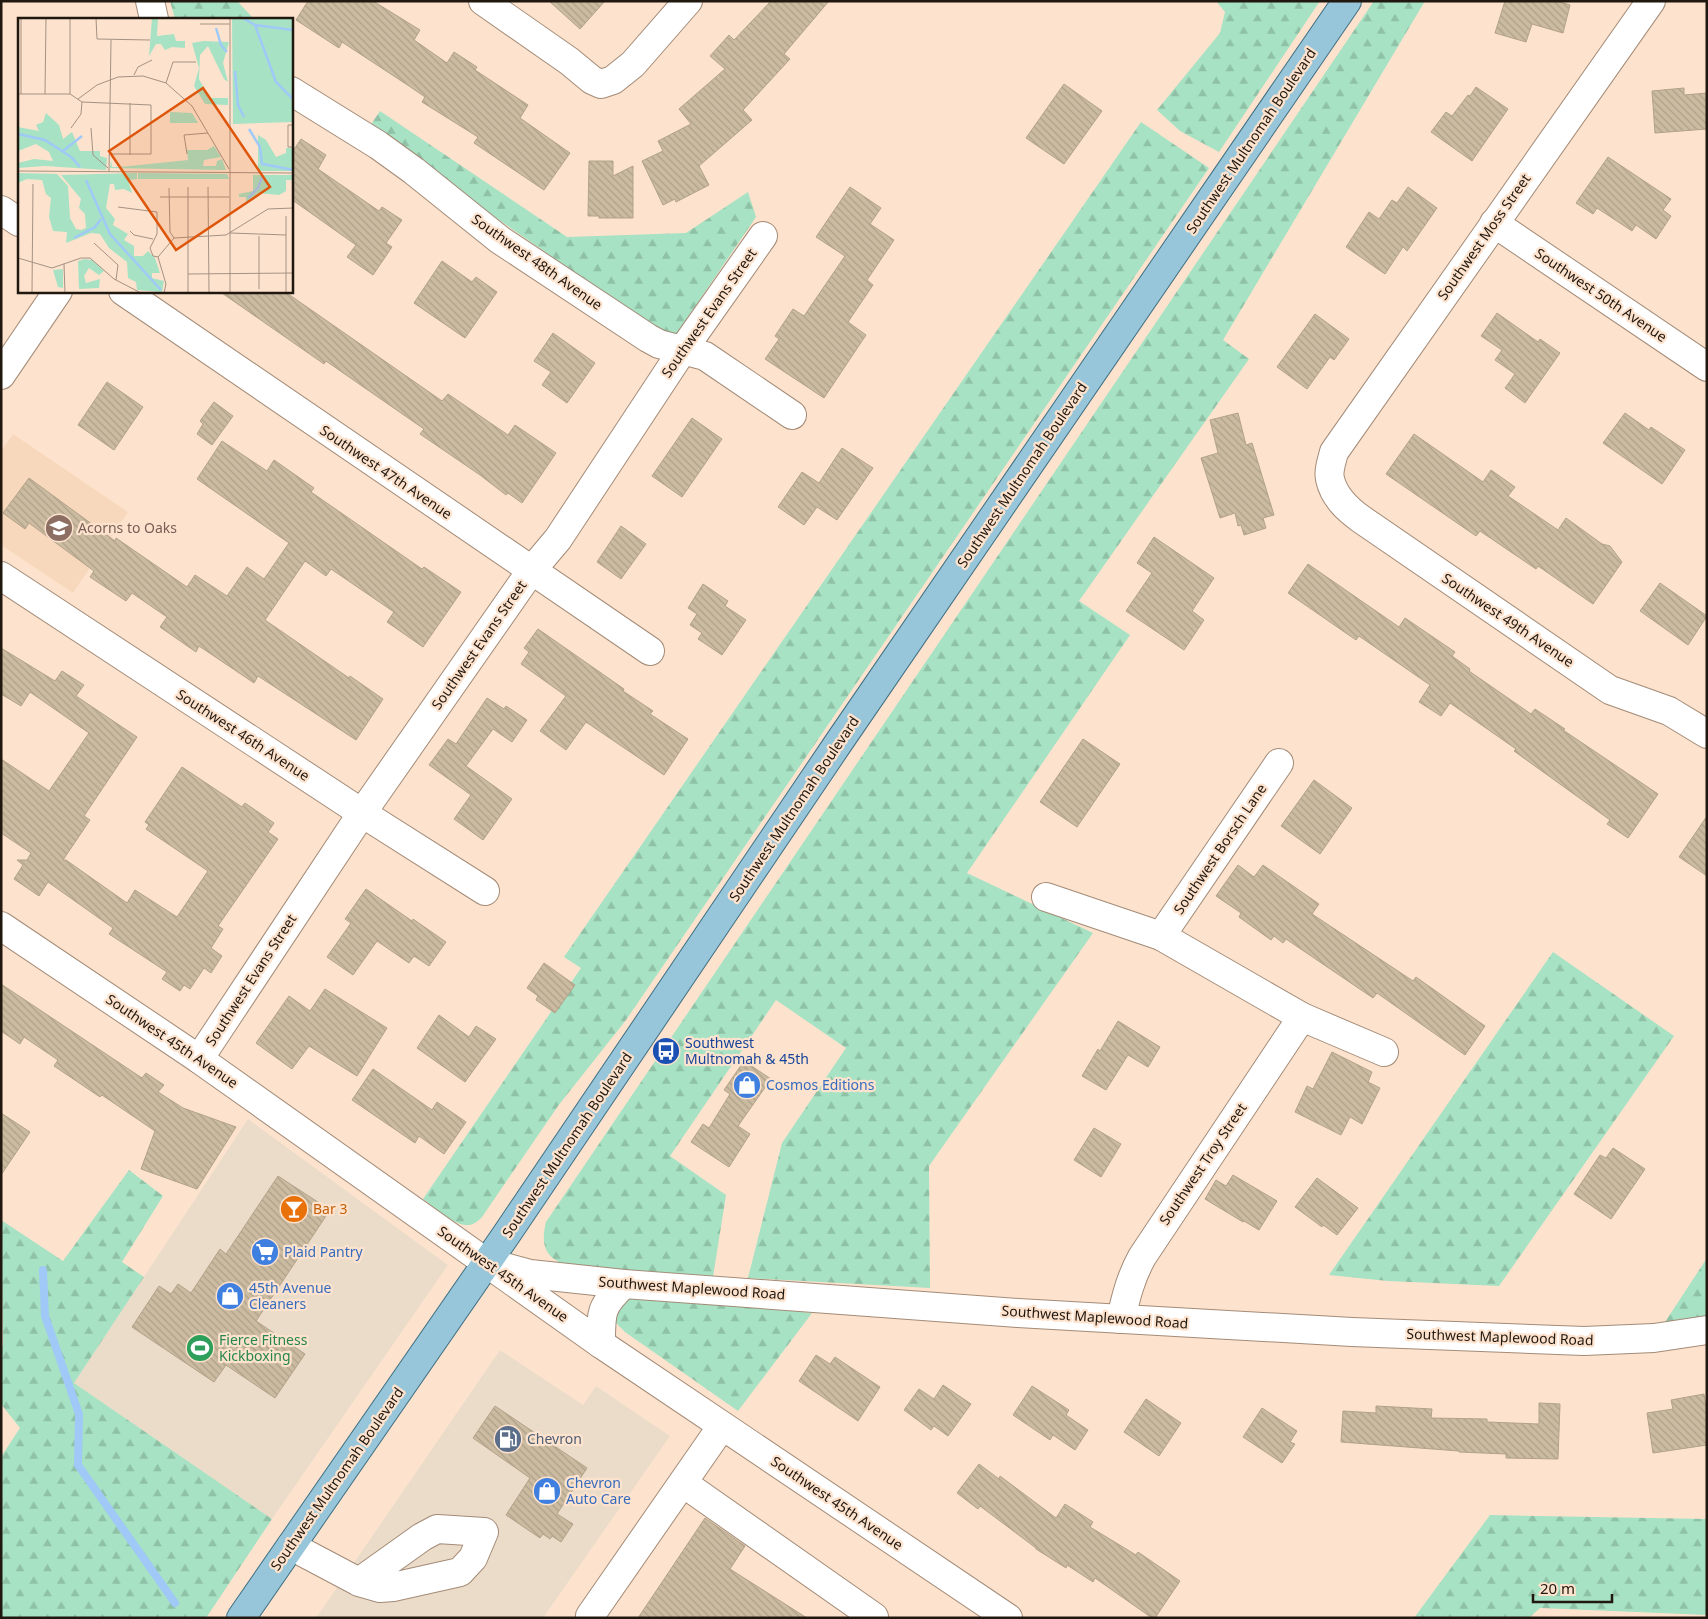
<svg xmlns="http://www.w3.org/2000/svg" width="1708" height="1619" viewBox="0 0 1708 1619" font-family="'Noto Sans',sans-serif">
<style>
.commercial{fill:#ebdcc9}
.built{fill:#f8d8bd}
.forest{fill:url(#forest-firs)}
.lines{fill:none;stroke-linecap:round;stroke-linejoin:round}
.stream{stroke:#a0c9f7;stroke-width:8}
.building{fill:url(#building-back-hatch);stroke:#b2a289}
.minor-casing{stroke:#a38b77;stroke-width:30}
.major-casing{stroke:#406f82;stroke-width:30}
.minor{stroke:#fff;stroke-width:28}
.major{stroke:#97c5d9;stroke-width:28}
.labels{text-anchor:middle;stroke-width:4.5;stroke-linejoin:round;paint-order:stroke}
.street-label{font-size:14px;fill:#20170f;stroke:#fde3ce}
.education-label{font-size:14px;fill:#785e54;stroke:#fde3ce;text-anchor:start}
.transit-label{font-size:14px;fill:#164399;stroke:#fde3ce;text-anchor:start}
.shop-label{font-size:14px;fill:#366cbe;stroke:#fde3ce;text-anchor:start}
.food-label{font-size:14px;fill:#c56008;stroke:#fde3ce;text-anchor:start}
.leisure-label{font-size:14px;fill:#27864d;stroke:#fde3ce;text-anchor:start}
.service-label{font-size:14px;fill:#4e5e75;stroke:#fde3ce;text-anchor:start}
.inset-river{fill:none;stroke:#a0c9f7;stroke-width:2.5}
.inset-road{fill:none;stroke:#a59182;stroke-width:1}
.view{fill:#de560c;fill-opacity:0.15;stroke:#de560c;stroke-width:2.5}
.inset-edge{fill:none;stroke:#20170f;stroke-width:2.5}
</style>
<defs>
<pattern id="forest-firs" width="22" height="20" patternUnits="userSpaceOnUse" patternTransform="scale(1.25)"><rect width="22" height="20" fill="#a6e2c3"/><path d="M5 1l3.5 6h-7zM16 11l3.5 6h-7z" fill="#8fc1a6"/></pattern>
<pattern id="building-back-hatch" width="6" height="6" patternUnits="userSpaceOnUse" patternTransform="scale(1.25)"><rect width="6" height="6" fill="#cbbba1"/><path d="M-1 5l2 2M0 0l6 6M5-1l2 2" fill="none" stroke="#aea089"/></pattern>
</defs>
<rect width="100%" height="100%" fill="#fde3ce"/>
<g class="commercial">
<polygon points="248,1119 448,1265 272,1519 74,1383"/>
<polygon points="500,1350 583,1405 596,1386 670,1436 543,1618 316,1618"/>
</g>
<polygon class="built" points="13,434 128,512 73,593 1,545 1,451"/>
<g class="forest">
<polygon points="170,1 237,1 254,19 175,19"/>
<polygon points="1216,1 1320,1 1219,152 1180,131 1157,110 1220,33 1225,12"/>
<path d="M1374,1h51l-202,339 26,19 -170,242 51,34 -163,238 126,60 -164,233 1,122 -182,-10 34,-135 64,-95 -70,-48 -106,156 56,39 -13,82c-40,-3 -80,-4 -120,-9 -11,-1 -24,-1 -34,-6 -17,-9 -17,-23 -13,-40z"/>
<polygon points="380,111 567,237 686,233 748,192 756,217 675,336 662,333 368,129"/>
<path d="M1141,122l68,46 -583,852 -68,86 -76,111c-5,5 -10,9 -17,8 -12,-1 -32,-19 -42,-26l158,-231 -17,-11z"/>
<polygon points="1553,952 1674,1036 1499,1286 1388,1281 1329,1275"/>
<polygon points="129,1170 163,1196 122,1262 144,1277 74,1383 272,1519 206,1618 1,1618 1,1457 20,1428 1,1404 1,1347 3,1345 1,1220 63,1261"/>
<polygon points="1707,1258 1707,1316 1665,1322"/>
<polygon points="640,1296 812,1313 738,1411 625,1332 615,1322 621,1299"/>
<polygon points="1490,1515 1707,1519 1707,1615 1540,1608 1529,1618 1414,1618"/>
</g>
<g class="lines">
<polyline class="stream" points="43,1270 45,1316 79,1414 78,1465 175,1603"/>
</g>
<g class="building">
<polygon points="308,1 373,1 420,30 414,40 447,63 454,52 477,67 475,70 528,105 520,118 570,153 544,190 474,143 478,137 422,102 425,97 409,86 342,42 339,48 296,20"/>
<polygon points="549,1 605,1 580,29"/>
<polygon points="771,1 829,1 784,54 790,59 743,110 752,120 699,166 709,185 676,202 675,199 663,205 642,161 663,151 658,141 691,124 679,109 725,69 710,56 729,35 734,40"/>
<polygon points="1505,1 1557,1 1570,5 1563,33 1532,24 1526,42 1495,33"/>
<polygon points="1064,84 1102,111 1064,164 1026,138"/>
<polygon points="1476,87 1508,109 1472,161 1431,132 1446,112 1452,116 1468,95 1470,96"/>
<polygon points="1684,88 1684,95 1707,93 1707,129 1655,133 1652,91"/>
<polygon points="301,139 326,155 318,169 379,211 382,207 402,220 386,243 392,247 373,275 347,257 356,245 291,199 291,154"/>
<polygon points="1608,157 1671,199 1663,210 1671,216 1656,239 1636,225 1632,231 1597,208 1593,214 1576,203"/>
<polygon points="589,161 613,161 613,176 633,166 633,218 599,218 599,216 588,216"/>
<polygon points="850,187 881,208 870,224 894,240 867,280 873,285 848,322 866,335 824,398 765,359 779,339 775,336 793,309 804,316 845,256 816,237"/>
<polygon points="1408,187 1437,208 1407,251 1403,247 1385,274 1346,247 1369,212 1379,219 1392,200 1397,203"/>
<polygon points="442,261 472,282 476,277 497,292 465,338 414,303"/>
<polygon points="219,291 284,291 442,401 448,394 508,435 515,425 556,453 522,503 508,493 506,495 480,475 420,434 424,429 326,361 324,364"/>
<polygon points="1497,313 1538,342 1540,339 1560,353 1525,403 1505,388 1515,374 1495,360 1502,350 1481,336"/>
<polygon points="1315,314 1349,339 1334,360 1330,357 1307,389 1277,367"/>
<polygon points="553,333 595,363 567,403 542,385 551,372 534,361"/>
<polygon points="107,382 143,407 114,450 78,425"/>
<polygon points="214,402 233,416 212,445 197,434 203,424 200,421"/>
<polygon points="1238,413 1246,445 1252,443 1274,515 1263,518 1266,528 1244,535 1241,525 1238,526 1235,513 1220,518 1201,458 1218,453 1210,420"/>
<polygon points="1625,413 1649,430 1651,427 1685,450 1662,484 1603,443"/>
<polygon points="692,418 722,439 682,497 652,476"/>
<polygon points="1414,434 1483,482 1491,470 1515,487 1508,496 1558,530 1566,518 1602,544 1610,546 1622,562 1593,604 1538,566 1536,569 1480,531 1476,536 1386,474"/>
<polygon points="222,441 267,471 274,460 314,488 311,492 422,569 424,567 461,592 423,647 387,622 394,612 331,569 326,576 305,561 265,620 349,678 350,676 383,699 356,740 258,676 254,683 199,646 196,652 160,627 167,617 132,593 126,601 90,577 94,571 29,523 25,529 3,513 29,478 115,541 116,538 187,587 195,575 227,596 247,567 264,579 289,543 197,479"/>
<polygon points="842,448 873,468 837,520 817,507 804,525 778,507 802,472 819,483"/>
<polygon points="621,526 646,544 621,579 597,562"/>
<polygon points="1154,537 1214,578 1192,611 1204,620 1184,650 1126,611 1152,573 1137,563"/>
<polygon points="1308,564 1399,627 1405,618 1455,652 1452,656 1470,669 1469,671 1531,714 1535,709 1565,729 1563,730 1658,794 1628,838 1607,824 1610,820 1514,751 1516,749 1450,703 1441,716 1419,702 1430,685 1359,636 1356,640 1288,593"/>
<polygon points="1660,583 1707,616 1688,645 1640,611"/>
<polygon points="703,584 728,601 725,606 746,620 722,655 698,639 702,633 690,625 697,614 688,608"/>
<polygon points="538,629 624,689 623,691 653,711 650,714 688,739 664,775 586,722 566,750 540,731 566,696 521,664 529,652 524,648"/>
<polygon points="1,648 55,681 62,671 84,685 76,696 137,737 84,816 90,820 63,860 66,860 127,903 135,890 177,917 208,871 146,829 149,825 145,822 182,767 242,807 245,803 274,823 268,832 278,839 218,926 223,929 211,948 222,956 211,973 204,968 190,989 184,985 180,991 162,979 167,972 109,934 113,928 48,882 39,896 14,879 23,865 17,860 27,860 31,853 1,833 1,759 49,791 89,733 30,692 21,706 1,694"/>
<polygon points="487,698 504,709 506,706 527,720 512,742 493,729 466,766 512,799 483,840 454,819 471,795 429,765 448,739 456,744"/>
<polygon points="1083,739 1120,764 1077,827 1040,802"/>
<polygon points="1314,780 1352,808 1320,854 1281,826"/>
<polygon points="1707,816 1707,876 1679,857"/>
<polygon points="1238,865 1254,877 1263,865 1319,904 1312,914 1413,981 1416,977 1485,1026 1465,1055 1377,993 1373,998 1286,939 1283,943 1274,936 1271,940 1239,917 1241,913 1216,896"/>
<polygon points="366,889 412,921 413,919 446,942 429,966 414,956 409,963 377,941 353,975 327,957 351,923 345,919"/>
<polygon points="544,963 575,985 555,1013 536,1000 538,996 527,988"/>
<polygon points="1,984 142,1078 146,1073 164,1085 158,1092 183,1108 236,1127 197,1189 141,1169 155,1131 102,1095 100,1097 54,1066 58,1060 24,1037 20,1044 1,1031"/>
<polygon points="325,989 387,1028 357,1076 309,1046 292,1069 256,1043 289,996 310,1011"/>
<polygon points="439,1015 469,1037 476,1026 496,1039 465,1082 417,1048"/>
<polygon points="1118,1021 1160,1047 1148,1067 1128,1055 1106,1090 1082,1076 1098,1049 1100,1051"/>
<polygon points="1332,1052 1372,1072 1368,1082 1380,1088 1362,1124 1350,1117 1341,1135 1295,1112 1307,1086 1313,1089"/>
<polygon points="744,1061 771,1079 738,1126 750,1134 729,1167 691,1142 703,1124 709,1128 730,1094 724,1090"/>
<polygon points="373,1069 432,1110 437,1102 466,1122 444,1154 419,1136 415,1143 352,1100"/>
<polygon points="1,1113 30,1132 1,1175"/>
<polygon points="1094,1128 1121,1144 1101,1177 1074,1160"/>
<polygon points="1613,1148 1645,1169 1611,1219 1574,1194 1600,1155 1606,1158"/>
<polygon points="1233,1175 1277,1201 1259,1230 1244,1221 1243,1222 1205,1199 1216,1180 1226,1186"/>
<polygon points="278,1176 330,1210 256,1321 305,1354 275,1398 226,1365 214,1382 132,1327 159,1286 171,1294 178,1284 191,1293 220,1249 226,1254"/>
<polygon points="1317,1178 1358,1208 1337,1235 1323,1225 1322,1227 1295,1207"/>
<polygon points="816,1355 830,1364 835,1357 880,1387 858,1421 799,1381"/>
<polygon points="943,1385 971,1404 948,1436 934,1426 931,1430 904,1410 919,1389 934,1399"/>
<polygon points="1032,1386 1069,1410 1066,1415 1088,1430 1075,1450 1053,1435 1050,1440 1013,1415"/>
<polygon points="1704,1394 1707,1414 1707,1445 1653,1453 1647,1413 1673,1409 1671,1400"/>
<polygon points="1146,1399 1181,1423 1159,1456 1124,1432"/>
<polygon points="1539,1403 1560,1404 1558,1459 1506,1458 1506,1454 1459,1452 1459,1451 1341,1442 1343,1411 1376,1413 1376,1406 1432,1409 1431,1418 1487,1419 1487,1422 1539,1424"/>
<polygon points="495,1406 587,1468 557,1514 573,1524 561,1542 552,1536 550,1539 543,1534 540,1538 506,1515 530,1478 473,1438"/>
<polygon points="1262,1408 1297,1431 1290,1442 1295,1444 1282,1463 1243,1437"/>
<polygon points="979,1464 999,1479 1000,1476 1056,1518 1065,1504 1093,1522 1090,1527 1136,1555 1138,1552 1180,1581 1155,1618 1152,1618 1095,1578 1093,1582 1067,1565 1066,1568 1036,1549 1036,1548 980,1506 978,1509 957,1493"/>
<polygon points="705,1518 745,1546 730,1569 807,1618 638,1618"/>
</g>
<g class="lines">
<defs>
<g id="minor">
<polyline points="150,1 154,19"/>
<polyline points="483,1 569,61 592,80 601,84 613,80 633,64 688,1"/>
<path d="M1651,1l-317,451c-2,8 -6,19 -4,27 4,18 17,30 31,40l249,171 59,21 38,23"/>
<polyline points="291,91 378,145 414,171 500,240 648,338 659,344 705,356 792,415"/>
<polyline points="1,210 19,222"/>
<polyline points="1494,223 1707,367"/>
<polyline points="123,291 650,651"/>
<polyline points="1,375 58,291"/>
<polyline points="1,576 362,813 485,891"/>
<polyline points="1046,897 1161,936 1302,1017 1384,1052"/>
<polyline points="1,926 199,1059 601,1344 1008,1618"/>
<polyline points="1161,936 1279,763"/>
<polyline points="199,1059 362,813 531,571 558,539 682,351 763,236"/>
<polyline points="486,1262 530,1274 624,1284 1018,1313 1352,1332 1584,1341 1654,1338 1707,1330"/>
<path d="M1121,1319c5,-23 10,-42 21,-62l160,-240"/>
<path d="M601,1344c0,-32 -1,-37 23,-60"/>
<polyline points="683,1483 874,1617"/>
<polyline points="291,1546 359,1582 380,1588 393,1587 460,1572 473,1558 484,1532 437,1529 422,1537 359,1582"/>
<polyline points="590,1616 722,1426"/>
</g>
<polyline id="major" points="241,1618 506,1235 839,742 1347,1"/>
</defs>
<use href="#minor" class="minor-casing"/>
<use href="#major" class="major-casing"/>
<use href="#minor" class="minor"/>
<use href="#major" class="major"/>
</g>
<defs>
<symbol id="school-disc" viewBox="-11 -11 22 22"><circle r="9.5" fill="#8d6e63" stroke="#fde3ce"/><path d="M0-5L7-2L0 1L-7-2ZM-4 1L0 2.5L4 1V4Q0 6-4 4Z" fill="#fff"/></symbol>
<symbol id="bus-disc" viewBox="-11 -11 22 22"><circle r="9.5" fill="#1a4fb4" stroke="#fde3ce"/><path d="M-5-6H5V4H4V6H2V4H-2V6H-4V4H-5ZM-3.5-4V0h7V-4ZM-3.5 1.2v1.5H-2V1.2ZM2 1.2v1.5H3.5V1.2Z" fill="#fff"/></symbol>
<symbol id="shop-disc" viewBox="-11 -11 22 22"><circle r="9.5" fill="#3f7fe0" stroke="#fde3ce"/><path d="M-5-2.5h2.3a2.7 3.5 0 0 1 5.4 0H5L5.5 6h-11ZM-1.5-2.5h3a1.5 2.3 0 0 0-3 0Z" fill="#fff"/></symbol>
<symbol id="bar-disc" viewBox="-11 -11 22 22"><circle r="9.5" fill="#e8710a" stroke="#fde3ce"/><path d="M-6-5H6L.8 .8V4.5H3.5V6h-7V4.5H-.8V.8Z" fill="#fff"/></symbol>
<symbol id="supermarket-disc" viewBox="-11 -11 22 22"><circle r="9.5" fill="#3f7fe0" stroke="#fde3ce"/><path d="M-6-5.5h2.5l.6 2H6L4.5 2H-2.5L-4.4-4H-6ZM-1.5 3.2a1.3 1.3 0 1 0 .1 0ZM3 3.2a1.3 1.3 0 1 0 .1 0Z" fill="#fff"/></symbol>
<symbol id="stadium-disc" viewBox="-11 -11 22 22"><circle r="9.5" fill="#2e9e5b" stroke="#fde3ce"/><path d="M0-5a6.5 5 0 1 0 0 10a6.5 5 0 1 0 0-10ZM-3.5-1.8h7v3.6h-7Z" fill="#fff"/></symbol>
<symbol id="fuel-disc" viewBox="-11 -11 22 22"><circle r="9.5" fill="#5c6f8a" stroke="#fde3ce"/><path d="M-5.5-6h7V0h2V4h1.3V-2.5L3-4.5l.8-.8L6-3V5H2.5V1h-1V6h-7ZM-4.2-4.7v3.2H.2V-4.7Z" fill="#fff"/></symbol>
</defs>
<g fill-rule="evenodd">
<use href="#school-disc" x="43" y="512" width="32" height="32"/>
<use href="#bus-disc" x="650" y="1035" width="32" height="32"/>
<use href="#shop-disc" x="731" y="1069" width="32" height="32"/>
<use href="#bar-disc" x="278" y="1193" width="32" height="32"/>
<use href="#supermarket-disc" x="249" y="1236" width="32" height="32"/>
<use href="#shop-disc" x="214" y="1280" width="32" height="32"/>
<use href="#stadium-disc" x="184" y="1332" width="32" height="32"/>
<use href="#fuel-disc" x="492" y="1423" width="32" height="32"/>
<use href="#shop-disc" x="531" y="1475" width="32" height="32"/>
</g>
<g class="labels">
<g class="street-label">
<text transform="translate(1251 141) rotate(-56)" y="5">Southwest Multnomah Boulevard</text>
<text transform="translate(1484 237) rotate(-55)" y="5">Southwest Moss Street</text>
<text transform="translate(537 262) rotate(35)" y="5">Southwest 48th Avenue</text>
<text transform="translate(1601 295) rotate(34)" y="5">Southwest 50th Avenue</text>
<text transform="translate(709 313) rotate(-55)" y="5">Southwest Evans Street</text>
<text transform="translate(386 472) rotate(34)" y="5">Southwest 47th Avenue</text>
<text transform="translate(1022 475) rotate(-56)" y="5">Southwest Multnomah Boulevard</text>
<text transform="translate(1508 620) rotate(34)" y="5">Southwest 49th Avenue</text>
<text transform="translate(479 645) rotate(-55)" y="5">Southwest Evans Street</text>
<text transform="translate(243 735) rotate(33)" y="5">Southwest 46th Avenue</text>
<text transform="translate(794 809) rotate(-56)" y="5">Southwest Multnomah Boulevard</text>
<text transform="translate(1220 849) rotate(-56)" y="5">Southwest Borsch Lane</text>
<text transform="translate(251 980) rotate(-57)" y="5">Southwest Evans Street</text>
<text transform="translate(172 1041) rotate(34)" y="5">Southwest 45th Avenue</text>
<text transform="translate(567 1145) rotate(-56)" y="5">Southwest Multnomah Boulevard</text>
<text transform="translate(1203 1164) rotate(-56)" y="5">Southwest Troy Street</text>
<text transform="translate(503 1274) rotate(35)" y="5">Southwest 45th Avenue</text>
<text transform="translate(692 1288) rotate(4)" y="5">Southwest Maplewood Road</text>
<text transform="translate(1095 1317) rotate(4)" y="5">Southwest Maplewood Road</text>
<text transform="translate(1500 1337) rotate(2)" y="5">Southwest Maplewood Road</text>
<text transform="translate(337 1479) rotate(-55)" y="5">Southwest Multnomah Boulevard</text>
<text transform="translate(837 1503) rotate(34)" y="5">Southwest 45th Avenue</text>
</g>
<g class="education-label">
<text x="78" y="533">Acorns to Oaks</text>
</g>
<g class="transit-label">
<text x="685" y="1048">Southwest<tspan x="685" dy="16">Multnomah &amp; 45th</tspan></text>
</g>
<g class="shop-label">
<text x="766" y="1090">Cosmos Editions</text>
<text x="284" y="1257">Plaid Pantry</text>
<text x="249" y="1293">45th Avenue<tspan x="249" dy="16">Cleaners</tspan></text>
<text x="566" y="1488">Chevron<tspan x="566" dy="16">Auto Care</tspan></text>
</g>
<g class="food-label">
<text x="313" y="1214">Bar 3</text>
</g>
<g class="leisure-label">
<text x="219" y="1345">Fierce Fitness<tspan x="219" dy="16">Kickboxing</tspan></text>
</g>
<g class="service-label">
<text x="527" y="1444">Chevron</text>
</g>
</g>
<g transform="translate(18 18)">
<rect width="275" height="275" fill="#fde3ce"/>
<path d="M134,0h6l-1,18 17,-2 2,7h9v7l-13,-1 -7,3 -4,-6h-5l-7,12zM186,23l25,1 -6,21 5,19 -4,-3 -16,-33 -8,9 -1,24 10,19h19v7l-23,-1 -11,-18 5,-18 -7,-25zM152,94l22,1 6,10h-28zM28,95l13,12 4,14 9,-7 8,19h20v5l7,2 -1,12 -61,-4 -27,2v-5l16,-4 19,2 -4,-9 -13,-8 -18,7v-24l21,4 -3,-6 7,-3zM240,117l8,5 10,17 10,-4v-5h7v23h-35zM196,128l7,11 -17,3 -1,6h13l1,-5 5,-2 4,11 -116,-2 1,-8 1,7h8l68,-7 -1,-10h20zM0,155l39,1 11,12 2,32 6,11 5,1 5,-2 -1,-14 -6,-6 2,-9 -20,-24 76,-2v6l-9,1 4,13 -8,-4 -9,1 -1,-6h-4l-4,24 9,11 -2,6 15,9 -4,6 10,6v10h9l5,-5 7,7 5,15h-8v5l12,3 -2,11 -25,-2 -1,-8 -8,-4 -1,-16 -18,-14 -9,-14 -9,-1 -25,10 1,-11 -14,-1 -4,-14 2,-19 -5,-4 -4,-14 -15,-1 -9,4zM120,155l89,1 2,5h-91zM235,157h40v5h-7v11l-7,4 -21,-2 -12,11v-7h-7v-3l14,-3zM67,241l7,1 12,11 -5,4 -10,-7 -5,8 2,7 14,-4 -1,9 -20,1 -1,-28zM45,251v19l-5,-1 -5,-17z" fill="#a6e2c3"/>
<path d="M214,0h61v104l-60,2z" fill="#a6e2c3"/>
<path d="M256,82l3,3 -2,7 8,1 -2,10 -17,-3 2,-10h3l-2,-4z" fill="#a6e2c3"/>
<path class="inset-river" d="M225,0l12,7 38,5M237,7l21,57 17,17M198,10l5,17 6,7M217,53l3,34 6,12M231,111l11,18 2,18M0,116l27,6 26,17 9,10M45,133l19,-15M245,146l30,6M68,162l24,54 51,56M230,180l10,-10 4,-11M56,220l21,-11 6,-8"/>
<path class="inset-road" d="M78,0l1,21 53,1M212,0v275M182,6h30M116,57l4,-8 14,-7M148,65l7,-21h23M0,76h52l12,8 69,3v49h-42M3,76v-76M27,76l1,-76M52,76v-76M60,81l19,-14 21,-8 25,-1 23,7 26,23 37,63M112,85v52M275,107h-5v22h5M53,110l10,-14 1,-12M73,110l2,27 15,13M169,136l-3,-19 24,-2M0,153l275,2M91,154l2,-132M190,169l1,106M151,170l1,44 4,6M142,179h69M100,189l39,5v22l-7,14 3,8 5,1M112,213l4,4 19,4M212,215l56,2M241,218v53M76,225l24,22 -2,15M0,240l34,10 29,-10h9l24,21 27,14M46,246l1,29M170,256l105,-1M14,275l1,-109M146,275l2,-9 -8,-27 16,-19 52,-3 42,-26 25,-1M170,275v-106M268,275v-77"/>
<path class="view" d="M185,70l67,99 -94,63 -67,-99z"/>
<rect width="275" height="275" class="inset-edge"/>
</g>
<rect width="1708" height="1619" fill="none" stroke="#20170f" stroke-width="5"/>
<path d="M1533 1594v8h79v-8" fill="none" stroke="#20170f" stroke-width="2.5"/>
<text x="1540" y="1594" font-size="15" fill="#20170f" stroke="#fde3ce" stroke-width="4" paint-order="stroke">20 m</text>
</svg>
